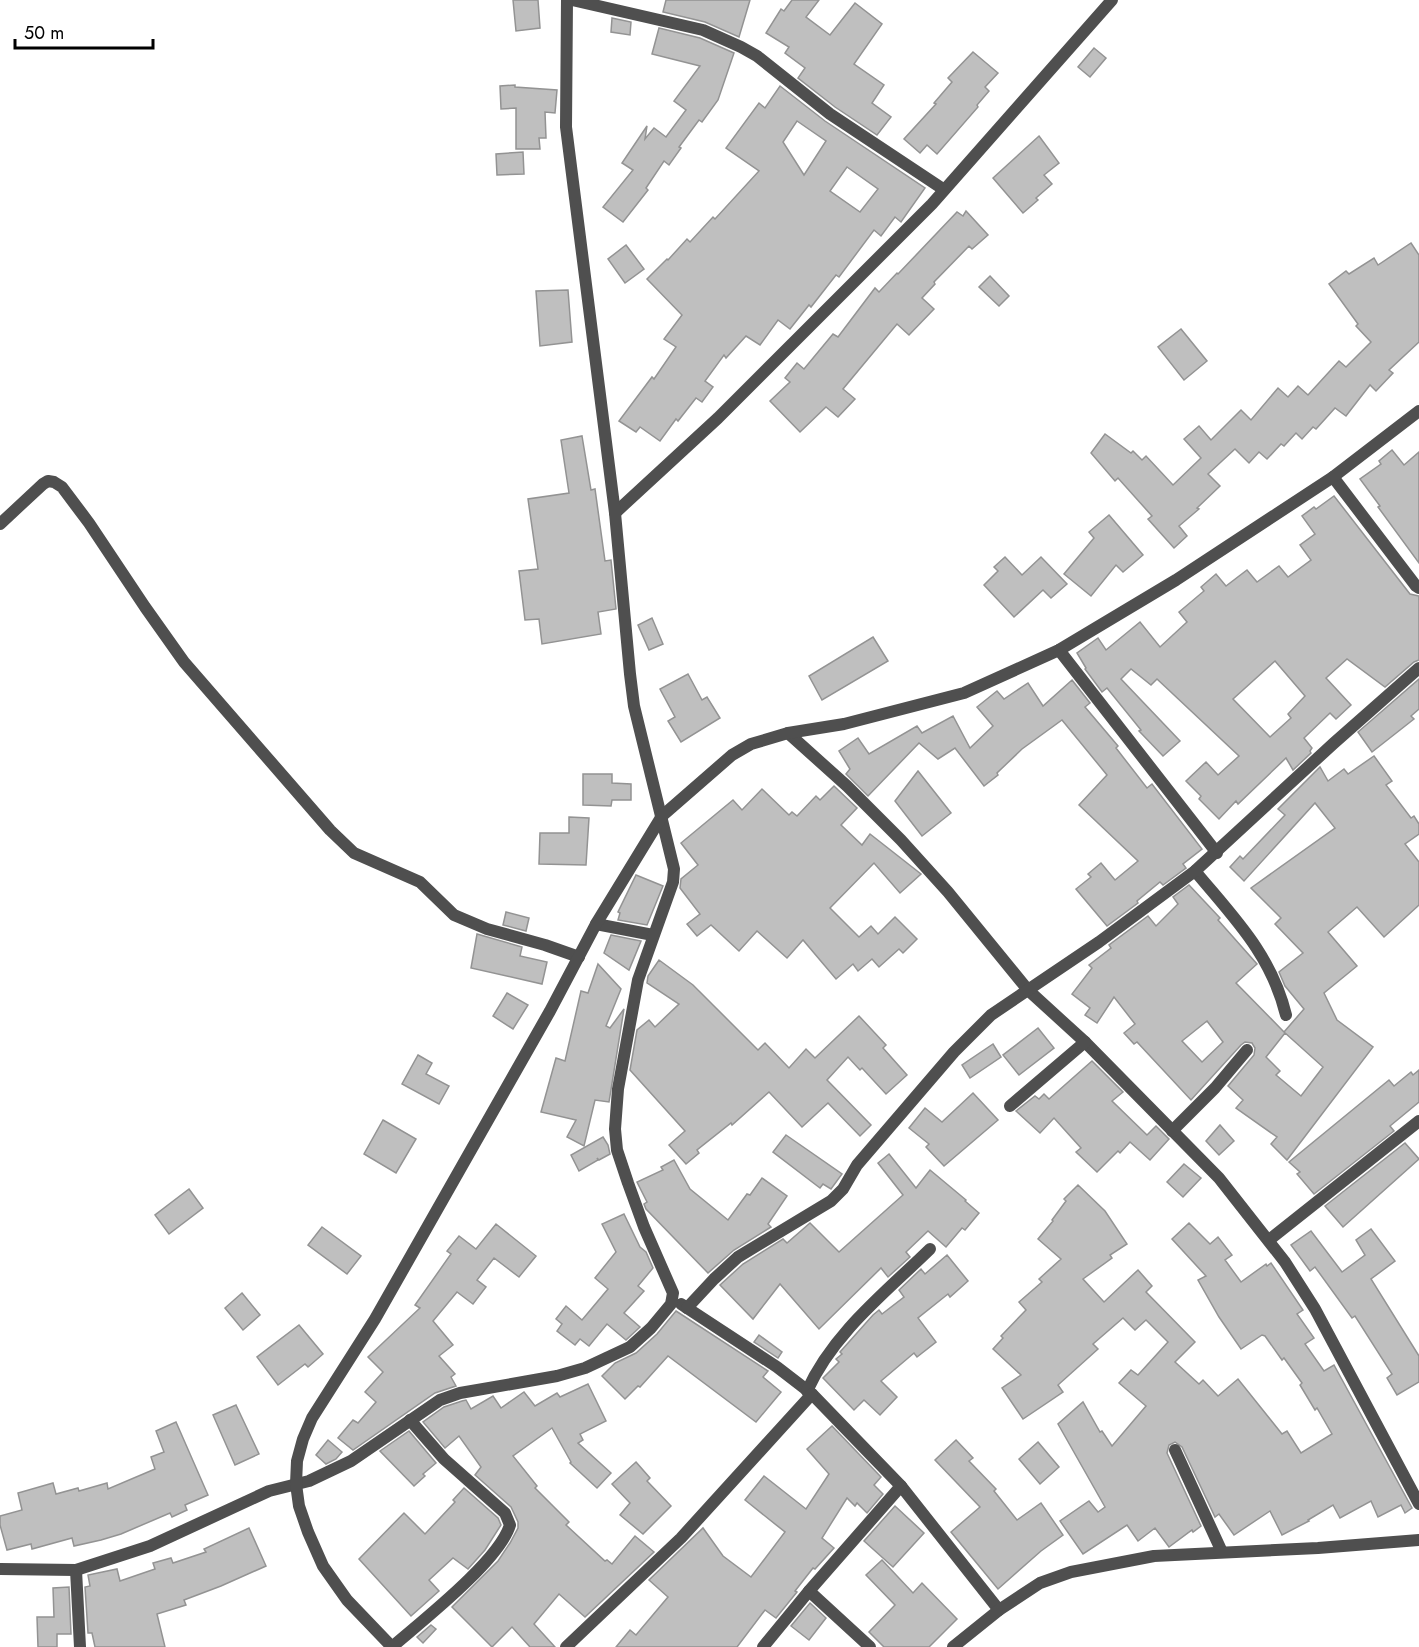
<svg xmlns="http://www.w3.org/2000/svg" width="1419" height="1647" viewBox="0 0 1419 1647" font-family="Jost,sans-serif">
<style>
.building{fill:#bfbfbf;stroke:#939393;stroke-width:1.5;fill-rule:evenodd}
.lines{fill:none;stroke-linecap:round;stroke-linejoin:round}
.minor{stroke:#4f4f4f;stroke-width:12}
</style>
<rect width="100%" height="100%" fill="#fff"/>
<g class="building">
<polygon points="513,0 538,0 540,28 516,31"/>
<polygon points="666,0 750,0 739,37 705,22 663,12"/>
<polygon points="792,0 819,0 806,17 830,35 855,3 882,24 854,64 884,85 872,103 891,117 877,135 835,107 798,78 805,68 785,53 789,47 766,33 781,9 784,11"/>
<polygon points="612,18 631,22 630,35 611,32"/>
<polygon points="659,28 700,38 734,53 718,100 702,122 699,120 679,147 681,148 669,165 664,161 646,188 648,190 623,222 603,207 633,170 622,163 647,126 645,139 654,128 666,137 686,110 674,101 700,66 652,54"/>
<polygon points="1094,48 1106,58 1090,77 1078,67"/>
<polygon points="973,52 998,73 985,87 989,91 977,105 978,107 937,154 927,145 920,153 904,139 936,104 934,103 952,82 948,78"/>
<polygon points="515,85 515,87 557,90 555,113 545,112 546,138 539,138 540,149 516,149 516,108 501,109 500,86"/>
<path d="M780,86l45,35 100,67 -24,34 -6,-5 -14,19 -7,-6 -35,47 -3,-2 -25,32 -2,-2 -19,24 -12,-9 -18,25 -14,-9 -20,22 -2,-3 -19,26 8,6 -11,15 -6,-4 -18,23 -2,-2 -16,22 -20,-14 -4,5 -17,-11 33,-44 2,2 22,-32 -12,-8 18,-24 -35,-36 20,-20 1,1 19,-21 3,3 23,-25 2,2 44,-48 -33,-23 33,-45 6,5zM797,121l29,20 -22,34 -21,-33zM847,167l31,22 -18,23 -30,-21z"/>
<polygon points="1039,136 1059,163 1044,175 1052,184 1036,198 1038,200 1023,213 993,178"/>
<polygon points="523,152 524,174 497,175 496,154"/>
<polygon points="966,211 988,235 972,249 969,246 934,282 935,284 922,298 934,309 909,335 897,324 843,389 855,399 838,417 826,407 800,432 770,401 790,382 785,378 797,363 804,369 833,334 838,337 875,288 879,292 897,273 898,274 957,212 963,216"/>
<polygon points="1411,243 1419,255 1419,342 1389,370 1393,373 1376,391 1370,385 1346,416 1335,408 1316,429 1313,427 1302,439 1296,433 1284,446 1281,444 1267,459 1259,452 1249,463 1235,449 1208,474 1220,486 1197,508 1199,509 1179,526 1187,536 1174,548 1148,519 1152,516 1118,478 1115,481 1091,453 1105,434 1131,453 1133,451 1142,460 1146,456 1173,485 1201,458 1184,439 1199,426 1211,440 1241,410 1251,420 1278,388 1288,397 1298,386 1308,395 1339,361 1346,367 1371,342 1356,326 1358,324 1329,284 1346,271 1349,274 1374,258 1378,265"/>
<polygon points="626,245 644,269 625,283 608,259"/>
<polygon points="990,276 1009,296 999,306 979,287"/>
<polygon points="568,290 572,342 540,346 536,291"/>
<polygon points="1181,329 1207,361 1184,380 1158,347"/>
<polygon points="582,436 591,490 595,489 605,561 611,560 616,609 598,612 601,634 542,644 539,619 525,620 519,571 538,569 528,499 569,493 561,440"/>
<polygon points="1392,450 1404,465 1419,452 1419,563 1378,507 1380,506 1360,479 1381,464 1379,461"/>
<path d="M1334,496l76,98 9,2v64l-5,2 -29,25 -38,-28 -21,19 25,27 -15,14 -6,-6 -26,25 8,10 -2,3 1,2 -18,17 -7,-12 -48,46 -2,-3 -17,18 -20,-20 2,-3 -15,-15 20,-19 12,13 21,-19 -82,-77 -6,6 -20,-16 -10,10 59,62 -17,15 -24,-25 2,-1 -34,-42 -5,4 -17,-23 1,-1 -9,-15 21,-15 8,12 34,-28 20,25 27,-25 -8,-10 25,-21 -3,-4 15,-13 10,12 21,-16 10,12 22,-16 9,11 23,-17 -11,-15 15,-11 -13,-18 12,-9 2,2zM1275,661l30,35 -17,18 3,4 -21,19 -37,-38z"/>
<polygon points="1109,515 1143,555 1123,572 1116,565 1091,596 1064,574 1094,538 1089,532"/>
<polygon points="1005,557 1022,575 1041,557 1067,584 1051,598 1043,590 1014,617 984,585 998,571 994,567"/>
<polygon points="652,618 663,644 649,650 638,625"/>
<polygon points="873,637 888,661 822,700 809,676"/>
<polygon points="688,674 702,700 707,697 720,718 681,742 668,721 675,717 660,689"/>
<polygon points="1419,679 1419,709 1411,716 1414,719 1372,752 1358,732"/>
<polygon points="1072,680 1090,703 1085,707 1118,746 1116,748 1147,788 1152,784 1202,849 1183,864 1186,868 1163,885 1160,882 1137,901 1138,903 1107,926 1076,889 1091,877 1088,874 1101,863 1115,880 1138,861 1079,805 1107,775 1062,720 1022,749 997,773 998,775 984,786 955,748 938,759 919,743 868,796 846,774 850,769 839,751 858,738 869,754 917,726 922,733 953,716 970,748 993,726 977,707 997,691 1004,699 1028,683 1043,706"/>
<path d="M1374,756l18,25 -6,4 25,33 3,-2 5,8v10l-14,10 14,18v43l-35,32 -27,-30 -29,25 29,34 -33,27 13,27 36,27 -86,113 -16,-16 6,-7 -41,-29 7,-8 -15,-14 26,-31 1,-7 -3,-5 -7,-1 -4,3 -50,55 -54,-58 -3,2 -10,-11 11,-9 -21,-27 -17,26 -12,-8 5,-7 -18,-14 20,-26 -3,-3 22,-17 -2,-3 39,-29 8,10 22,-22 -5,-7 16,-12 31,33 -2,2 39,44 -21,19 49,50 -19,24 14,14 -4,4 25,21 22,-29 -39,-35 20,-23 -19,-23 -6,-14 24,-19 -28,-29 6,-6 -30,-30 84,-60 -20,-25 -71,78 -14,-14 10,-11 3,3 42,-44 -7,-6 42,-42 8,14 16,-12 4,5zM1207,1021l16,21 -21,20 -20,-21z"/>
<polygon points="918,771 951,813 922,836 895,801"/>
<polygon points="583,774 612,774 612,783 631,784 631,800 612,800 611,806 583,805"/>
<polygon points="834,786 857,808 841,825 862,845 870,834 921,874 900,893 874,863 830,908 859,937 871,926 878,934 895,917 917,939 903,953 899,949 879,967 872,959 858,971 853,964 836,979 803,940 787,958 757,931 739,951 711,925 697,936 687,924 700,914 680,888 681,879 698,865 681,843 733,800 742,810 762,789 789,815 792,812 797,816 816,796 820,800"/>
<polygon points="569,817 589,818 586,865 539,864 540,833 569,833"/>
<polygon points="636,875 663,886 647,925 618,920 620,913 618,912"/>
<polygon points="506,912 529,918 526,931 503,925"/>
<polygon points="477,934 522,947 520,956 547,962 542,984 471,968"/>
<polygon points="611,935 641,941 629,970 604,953"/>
<polygon points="659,960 693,985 758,1050 765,1043 789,1068 806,1049 815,1058 859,1016 886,1045 883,1048 907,1075 886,1094 862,1068 860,1070 848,1057 827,1080 871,1125 860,1136 828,1103 802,1127 769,1092 732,1125 731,1123 697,1150 699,1153 686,1164 669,1145 685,1131 630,1070 637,1030 649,1020 655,1027 679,1004 647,983 648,976"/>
<polygon points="598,964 621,989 606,1026 610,1028 624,1009 609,1102 595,1100 584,1146 567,1137 576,1120 541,1112 556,1058 565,1061 581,991 588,993"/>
<polygon points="507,993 528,1005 513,1029 493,1016"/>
<polygon points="1038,1028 1054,1048 1019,1075 1003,1055"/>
<polygon points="993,1044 1001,1057 970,1078 962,1065"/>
<polygon points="418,1055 432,1063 426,1074 449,1086 439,1104 402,1084"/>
<polygon points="1092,1061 1123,1092 1112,1101 1147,1135 1156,1126 1169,1139 1150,1160 1130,1142 1120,1153 1118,1151 1097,1172 1076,1152 1081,1148 1054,1118 1040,1133 1016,1111 1035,1096 1039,1099 1044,1094 1049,1099"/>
<polygon points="1419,1070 1419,1102 1390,1126 1394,1131 1314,1194 1297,1174 1300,1172 1289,1162 1389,1080 1394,1086 1411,1072 1413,1075"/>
<polygon points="973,1093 998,1120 944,1166 926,1147 929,1144 909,1128 925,1108 942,1122"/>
<polygon points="383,1120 416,1139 396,1173 364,1154"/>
<polygon points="1220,1125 1234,1141 1219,1155 1206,1141"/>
<polygon points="786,1135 842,1174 831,1189 823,1184 820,1188 773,1152"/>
<polygon points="603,1137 608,1145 610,1154 599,1160 597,1158 598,1160 579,1171 571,1155"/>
<polygon points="1405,1143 1419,1159 1343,1227 1325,1206"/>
<polygon points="889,1154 916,1188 930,1170 966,1200 965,1201 979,1213 965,1230 962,1228 946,1247 928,1231 906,1252 910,1257 888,1277 881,1268 819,1329 780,1284 753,1319 720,1285 743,1264 783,1239 787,1243 810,1223 839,1252 903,1195 878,1163"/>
<polygon points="674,1160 690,1189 728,1220 747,1194 750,1195 762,1178 787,1196 768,1224 771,1227 734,1250 708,1273 646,1209 644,1204 647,1202 637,1182 663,1170 661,1167"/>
<polygon points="1184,1164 1201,1178 1183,1197 1167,1182"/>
<polygon points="1078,1185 1105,1211 1127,1244 1110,1255 1112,1258 1083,1279 1104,1302 1138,1270 1152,1286 1146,1292 1195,1342 1175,1362 1199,1384 1203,1380 1218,1396 1238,1379 1282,1434 1287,1431 1301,1453 1332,1434 1317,1408 1315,1410 1300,1385 1302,1383 1284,1358 1282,1360 1265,1336 1262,1335 1241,1349 1219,1317 1198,1280 1206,1276 1172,1239 1189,1223 1210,1244 1218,1237 1232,1255 1225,1260 1241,1282 1266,1264 1267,1266 1271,1263 1303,1310 1297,1314 1314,1338 1305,1344 1324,1371 1334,1365 1412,1508 1405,1513 1401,1505 1378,1517 1371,1501 1340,1518 1333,1505 1308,1520 1309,1521 1282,1535 1270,1511 1234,1535 1219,1514 1215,1517 1182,1447 1175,1442 1169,1445 1167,1453 1201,1526 1193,1532 1192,1530 1169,1547 1155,1528 1138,1541 1127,1525 1083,1554 1060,1521 1089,1501 1098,1512 1105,1507 1058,1424 1083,1402 1100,1432 1102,1431 1112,1446 1146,1406 1119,1383 1131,1370 1138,1375 1168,1342 1146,1320 1135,1330 1123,1318 1093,1344 1098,1349 1058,1385 1063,1392 1023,1419 1002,1388 1021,1375 993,1349 1003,1338 1001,1336 1026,1310 1019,1302 1042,1282 1039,1279 1061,1259 1038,1239 1053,1221 1052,1220 1066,1201 1064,1199"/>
<polygon points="189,1189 203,1208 169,1234 155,1215"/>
<polygon points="624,1214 640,1247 646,1252 653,1268 638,1286 644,1291 624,1313 640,1327 626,1340 607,1324 589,1346 580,1339 575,1345 557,1331 562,1324 556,1319 566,1306 582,1320 608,1289 595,1278 616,1252 602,1224"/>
<polygon points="496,1224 536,1256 519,1277 494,1258 477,1280 486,1287 473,1304 457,1292 433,1321 453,1345 439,1356 455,1374 451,1377 456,1386 435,1393 353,1450 338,1438 353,1420 358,1423 376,1402 365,1392 383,1372 368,1357 420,1308 415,1305 451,1254 447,1251 459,1236 476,1249"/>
<polygon points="322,1227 361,1256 347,1274 308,1245"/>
<polygon points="1371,1229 1395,1261 1371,1279 1419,1356 1419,1382 1397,1395 1387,1378 1392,1374 1355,1316 1352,1318 1315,1267 1310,1271 1291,1245 1311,1231 1342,1272 1365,1255 1356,1240"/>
<polygon points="947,1255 968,1281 950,1297 948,1294 918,1318 936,1342 917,1357 914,1353 881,1381 897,1397 880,1415 864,1400 854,1410 823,1378 839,1362 836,1359 842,1354 840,1352 873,1315 879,1310 882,1314 904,1297 899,1290 921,1269 925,1274"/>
<polygon points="242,1293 260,1315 243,1330 225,1308"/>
<polygon points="676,1311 768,1371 763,1377 781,1392 756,1422 668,1356 640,1387 638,1386 625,1399 602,1376 615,1363 636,1353 657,1334"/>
<polygon points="299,1325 323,1354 308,1367 305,1364 278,1385 257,1357"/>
<polygon points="759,1335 782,1352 778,1358 754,1342"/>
<polygon points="588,1384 606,1421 580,1434 583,1440 578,1443 611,1473 597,1488 570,1463 571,1462 552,1428 513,1456 537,1486 535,1488 569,1522 566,1525 605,1561 607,1560 612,1564 635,1536 654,1552 585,1617 559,1594 534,1624 555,1647 530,1647 512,1627 492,1647 452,1607 498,1561 510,1543 518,1528 518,1522 511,1507 475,1475 481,1467 459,1436 445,1448 423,1422 444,1407 462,1401 466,1400 471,1409 493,1396 501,1408 524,1392 535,1406 557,1393 560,1397"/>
<polygon points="236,1405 259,1454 235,1465 213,1415"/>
<polygon points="176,1422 208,1495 185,1505 187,1510 172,1517 170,1513 121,1534 101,1540 74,1546 72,1538 32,1549 31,1544 7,1550 0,1525 0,1516 22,1510 18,1493 53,1483 56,1494 78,1488 79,1491 107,1483 108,1489 155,1469 151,1457 164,1452 156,1431"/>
<polygon points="832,1426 881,1477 874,1485 883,1494 867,1513 857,1503 855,1506 847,1498 822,1538 834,1548 815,1569 813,1568 795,1591 797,1592 776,1618 765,1610 737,1647 616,1647 630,1630 636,1635 668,1597 649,1580 703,1528 723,1556 751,1577 785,1532 745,1500 764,1476 806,1509 829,1474 807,1449"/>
<polygon points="409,1431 436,1463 423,1474 425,1476 414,1486 380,1451"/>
<polygon points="328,1440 342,1452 336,1459 326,1464 316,1455"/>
<polygon points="956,1440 973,1458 969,1461 996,1489 994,1491 1017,1520 1041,1503 1063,1535 1041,1551 998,1589 951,1532 980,1507 935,1460"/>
<polygon points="1038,1442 1059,1467 1040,1484 1019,1459"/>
<polygon points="636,1462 650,1478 647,1481 671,1506 643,1534 620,1515 630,1503 612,1484"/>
<polygon points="464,1488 498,1518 501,1525 485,1550 468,1569 453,1558 429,1580 439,1591 411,1616 359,1559 404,1513 425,1534 455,1502 453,1500"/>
<polygon points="895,1506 924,1533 893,1567 864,1541"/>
<polygon points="249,1528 266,1566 221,1586 184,1600 186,1605 157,1614 165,1647 95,1647 92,1633 88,1633 85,1587 90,1586 88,1575 117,1569 120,1581 155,1569 153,1563 171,1558 173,1563 206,1552 204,1549"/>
<polygon points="882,1560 913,1593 922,1583 957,1619 929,1647 884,1647 869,1632 895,1605 866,1575"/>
<polygon points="69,1587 71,1634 57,1634 57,1647 38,1647 37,1617 54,1617 53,1588"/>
<polygon points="810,1603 826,1618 809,1640 791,1626"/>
<polygon points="431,1625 436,1629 423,1643 417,1637"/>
</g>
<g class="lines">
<g class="minor">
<polyline points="572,0 703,30 741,47 757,56 830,114 943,189"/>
<polyline points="1333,477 1416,586 1419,588"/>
<polyline points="615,513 718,418 932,204 1112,0"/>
<polyline points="0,524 43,484 48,481 54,482 62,487 89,523 145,607 184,662 330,830 354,853 420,882 454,915 487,929 545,945 579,957"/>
<polyline points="1059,650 1217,853"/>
<polyline points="788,733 847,786 901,840 948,892 1028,990 1085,1042 1219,1178 1285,1262 1315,1309 1419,1504"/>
<path d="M1195,871c39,47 76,83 91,144"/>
<polyline points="596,924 653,935"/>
<polyline points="1010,1106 1085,1042"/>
<polyline points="1172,1131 1215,1088 1247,1050"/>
<polyline points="1269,1240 1419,1121"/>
<polyline points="681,1304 777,1367 812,1394 901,1486 999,1610"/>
<polyline points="687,1308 714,1279 738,1257 831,1201 843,1189 857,1165 954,1052 991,1015 1099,942 1195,871 1334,743 1419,668"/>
<path d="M807,1391c26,-58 79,-99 123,-142"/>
<polyline points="1175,1450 1222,1552"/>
<polyline points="0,1569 76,1570 150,1546 269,1491 309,1481 351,1461 440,1400 460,1393 557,1376 585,1368 630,1347 651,1328 671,1304 673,1293 644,1227 628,1183 617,1150 615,1129 618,1089 638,980 673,882 674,869 634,706 630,674 615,513 566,127 567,0"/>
<polyline points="76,1570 80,1647"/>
<polyline points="809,1591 870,1647"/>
<polyline points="392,1647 347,1600 323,1566 308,1532 299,1506 296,1484 297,1461 303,1439 312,1418 375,1319 550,1011 596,924 662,816 732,755 751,744 788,733 844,724 964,693 1059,650 1176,580 1333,477 1419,411"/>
<path d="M392,1647c30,-26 107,-86 118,-122l-5,-12 -61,-54 -34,-39"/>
<polyline points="566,1647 681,1538 812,1394"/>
<polyline points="763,1647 809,1591 901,1486"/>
<polyline points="953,1647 999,1610 1040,1583 1071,1572 1154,1556 1318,1548 1419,1540"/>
</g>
</g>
<path d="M15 39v9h138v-9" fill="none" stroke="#000000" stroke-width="3"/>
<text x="24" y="39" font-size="18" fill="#000000" stroke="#ffffff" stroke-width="4.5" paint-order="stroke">50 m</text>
</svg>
